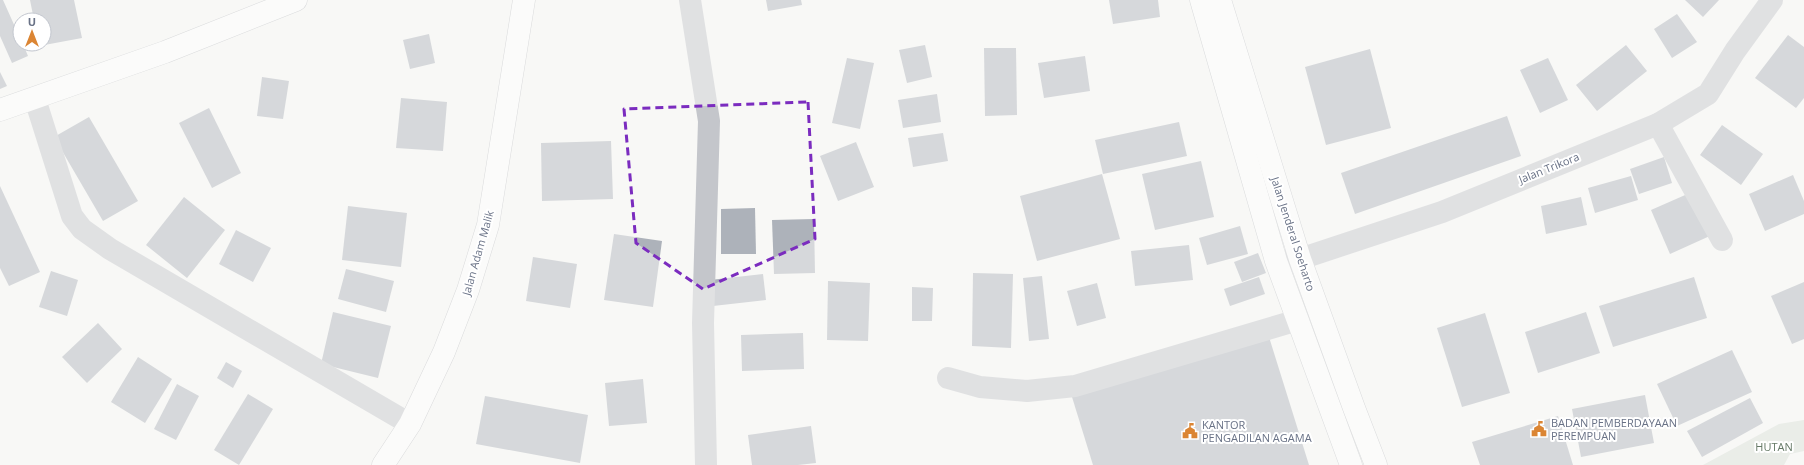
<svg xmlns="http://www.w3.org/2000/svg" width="1804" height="465" viewBox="0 0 1804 465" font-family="'Open Sans',sans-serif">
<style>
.green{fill:#d9dfd7}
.building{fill:#adb2ba}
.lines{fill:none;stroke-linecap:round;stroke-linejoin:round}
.major-casing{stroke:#b7babf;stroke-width:23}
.highway-casing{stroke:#b7b9bd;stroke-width:23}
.minor{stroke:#c4c6cb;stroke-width:22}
.major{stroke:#fff;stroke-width:22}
.highway{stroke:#fff;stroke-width:22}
.marked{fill:none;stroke:#7b2cbf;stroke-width:3;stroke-dasharray:8 5;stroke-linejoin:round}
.labels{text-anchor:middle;stroke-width:4;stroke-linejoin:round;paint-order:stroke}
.street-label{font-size:11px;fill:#697286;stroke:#fff}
.poi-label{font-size:11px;fill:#697286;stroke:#fff;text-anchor:start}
.park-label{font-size:11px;fill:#647865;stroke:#fff}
</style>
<rect width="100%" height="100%" fill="#f8f8f6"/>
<polygon class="green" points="1804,420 1804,451 1790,454 1784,465 1703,465 1779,424"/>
<g class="building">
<polygon points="0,0 3,0 20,38 20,44 23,44 28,56 12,63 0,36"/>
<polygon points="30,0 74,0 82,38 39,46 39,44 44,44 44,20 34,20"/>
<polygon points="766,0 801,0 802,5 768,11"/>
<polygon points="1109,0 1158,0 1160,17 1113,24"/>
<polygon points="1685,0 1719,0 1703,17"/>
<polygon points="1677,14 1697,42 1672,58 1654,29"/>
<polygon points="429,34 435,63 410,69 403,40"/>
<polygon points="1788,35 1804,47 1804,98 1796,108 1755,78"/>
<polygon points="925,45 932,77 907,83 899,50"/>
<polygon points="1626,45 1647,71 1597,111 1576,85"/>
<polygon points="984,48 1016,48 1017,115 985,116"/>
<polygon points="1370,49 1391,128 1326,145 1305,67"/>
<polygon points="1085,56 1090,91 1044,98 1038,63"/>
<polygon points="847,58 874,63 860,129 832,123"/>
<polygon points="1548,58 1568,100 1540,113 1520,70"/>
<polygon points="0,72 7,86 0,89"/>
<polygon points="262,77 289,81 283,119 257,116"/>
<polygon points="937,94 941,122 903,128 898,100"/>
<polygon points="401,98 447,102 443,151 396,148"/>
<polygon points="209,108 241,173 212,188 179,123"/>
<polygon points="1507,116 1521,156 1355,214 1341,173"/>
<polygon points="89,117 138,201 103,221 54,137"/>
<polygon points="1179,122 1187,156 1103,174 1095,140"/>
<polygon points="1722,125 1763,154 1741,185 1700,155"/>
<polygon points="943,133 948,161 913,167 908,138"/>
<polygon points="611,141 613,199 542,201 541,143"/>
<polygon points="856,142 874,187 838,201 820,156"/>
<polygon points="1664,157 1672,183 1639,194 1630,169"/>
<polygon points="1201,161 1214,217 1155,230 1142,174"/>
<polygon points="1102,174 1120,239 1037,261 1020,196"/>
<polygon points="1793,175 1804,201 1804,214 1765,231 1749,194"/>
<polygon points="1631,176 1638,200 1595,213 1588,188"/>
<polygon points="0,186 40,272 9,286 0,268"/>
<polygon points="1692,192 1712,235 1670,254 1651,210"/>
<polygon points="184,197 225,230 187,278 146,245"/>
<polygon points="1581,197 1587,225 1546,234 1541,206"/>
<polygon points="348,206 407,213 401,267 342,260"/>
<polygon points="755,208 756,254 721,254 721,209"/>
<polygon points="814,219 815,273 774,274 772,220"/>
<polygon points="1240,226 1248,254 1207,265 1199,238"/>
<polygon points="236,230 271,248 253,282 219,264"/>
<polygon points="614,234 662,241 653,307 604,300"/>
<polygon points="1189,245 1193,280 1135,286 1131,251"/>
<polygon points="1258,253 1266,273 1242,282 1234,262"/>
<polygon points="533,257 577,264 570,308 526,301"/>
<polygon points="346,269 394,281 386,312 338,299"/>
<polygon points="51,271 78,280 67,316 39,307"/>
<polygon points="973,273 1013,274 1011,348 972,346"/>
<polygon points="763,274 766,300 713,306 710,280"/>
<polygon points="1042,276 1049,339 1029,341 1023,278"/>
<polygon points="1259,277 1265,294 1230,306 1224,289"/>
<polygon points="1694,277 1707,318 1613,347 1599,306"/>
<polygon points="828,281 870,283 868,341 827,340"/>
<polygon points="1804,282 1804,339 1792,344 1771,296"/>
<polygon points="1097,283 1106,318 1077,326 1067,291"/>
<polygon points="912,287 933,288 932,321 912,321"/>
<polygon points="333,312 391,326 378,378 321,364"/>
<polygon points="1586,312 1600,353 1538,373 1525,332"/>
<polygon points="1485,313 1510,393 1462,407 1437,328"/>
<polygon points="98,323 122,349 87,383 62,357"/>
<polygon points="803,333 804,369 742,371 741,335"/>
<polygon points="1269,337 1309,465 1093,465 1072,397"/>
<polygon points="1732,350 1752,392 1677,426 1657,384"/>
<polygon points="138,357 172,379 145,423 111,402"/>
<polygon points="226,362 242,371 233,388 217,378"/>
<polygon points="643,379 647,423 609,426 605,383"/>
<polygon points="177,384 199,396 176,440 154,429"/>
<polygon points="248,394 273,409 239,465 214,450"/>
<polygon points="1645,395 1654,443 1581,457 1572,409"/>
<polygon points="485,396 588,415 580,463 476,444"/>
<polygon points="1750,398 1763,423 1702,457 1687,431"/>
<polygon points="1558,416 1573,465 1480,465 1472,442"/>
<polygon points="811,426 816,463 798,465 752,465 748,435"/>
</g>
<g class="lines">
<defs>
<g id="major">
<polyline points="1201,0 1276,261 1351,465"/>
<polyline points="1220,0 1300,259 1354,408 1376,465"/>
<polyline points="0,110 165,52 296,0"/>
</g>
<polyline id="highway" points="383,465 410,424 444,352 468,290 488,225 524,0"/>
</defs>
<use href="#major" class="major-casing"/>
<use href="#highway" class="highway-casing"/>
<g class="minor">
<polyline points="690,0 709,121 703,323 706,465"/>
<polyline points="35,99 72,216 82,229 110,249 410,424"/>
<polyline points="1658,124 1722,240"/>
<polyline points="1282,261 1300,259 1442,212 1658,124 1708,94 1735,51 1772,0"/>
<polyline points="948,378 980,387 1027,391 1075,386 1298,320"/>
</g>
<use href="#major" class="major"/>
<use href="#highway" class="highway"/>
</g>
<path d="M0 0H1804V465H0ZM808,102l7,137 -112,50 -67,-46 -12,-134z" fill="#f8f8f6" fill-opacity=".55" fill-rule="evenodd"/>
<path class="marked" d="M808,102l7,137 -112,50 -67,-46 -12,-134z"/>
<defs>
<symbol id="civic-bare" viewBox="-9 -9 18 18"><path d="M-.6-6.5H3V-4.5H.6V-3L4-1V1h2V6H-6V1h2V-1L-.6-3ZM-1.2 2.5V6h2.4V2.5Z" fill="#db8533" stroke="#fff" stroke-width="2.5" paint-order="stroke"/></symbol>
</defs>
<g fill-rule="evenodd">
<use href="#civic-bare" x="1528" y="418" width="22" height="22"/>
<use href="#civic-bare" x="1179" y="420" width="22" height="22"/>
</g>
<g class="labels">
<g class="street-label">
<text transform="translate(1549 168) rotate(-22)" y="4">Jalan Trikora</text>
<text transform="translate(1293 234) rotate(72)" y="4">Jalan Jenderal Soeharto</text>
<text transform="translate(478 253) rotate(-74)" y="4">Jalan Adam Malik</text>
</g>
<g class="poi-label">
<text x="1551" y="427">BADAN PEMBERDAYAAN<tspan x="1551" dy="13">PEREMPUAN</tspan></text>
<text x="1202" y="429">KANTOR<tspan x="1202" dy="13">PENGADILAN AGAMA</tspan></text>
</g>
<g class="park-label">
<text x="1774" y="451">HUTAN</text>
</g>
</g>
<g transform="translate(32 32)"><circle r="19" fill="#ffffff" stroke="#c3c7cf"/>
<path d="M0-3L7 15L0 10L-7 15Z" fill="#db8533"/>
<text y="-6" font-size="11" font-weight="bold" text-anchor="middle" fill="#697286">U</text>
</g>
</svg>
